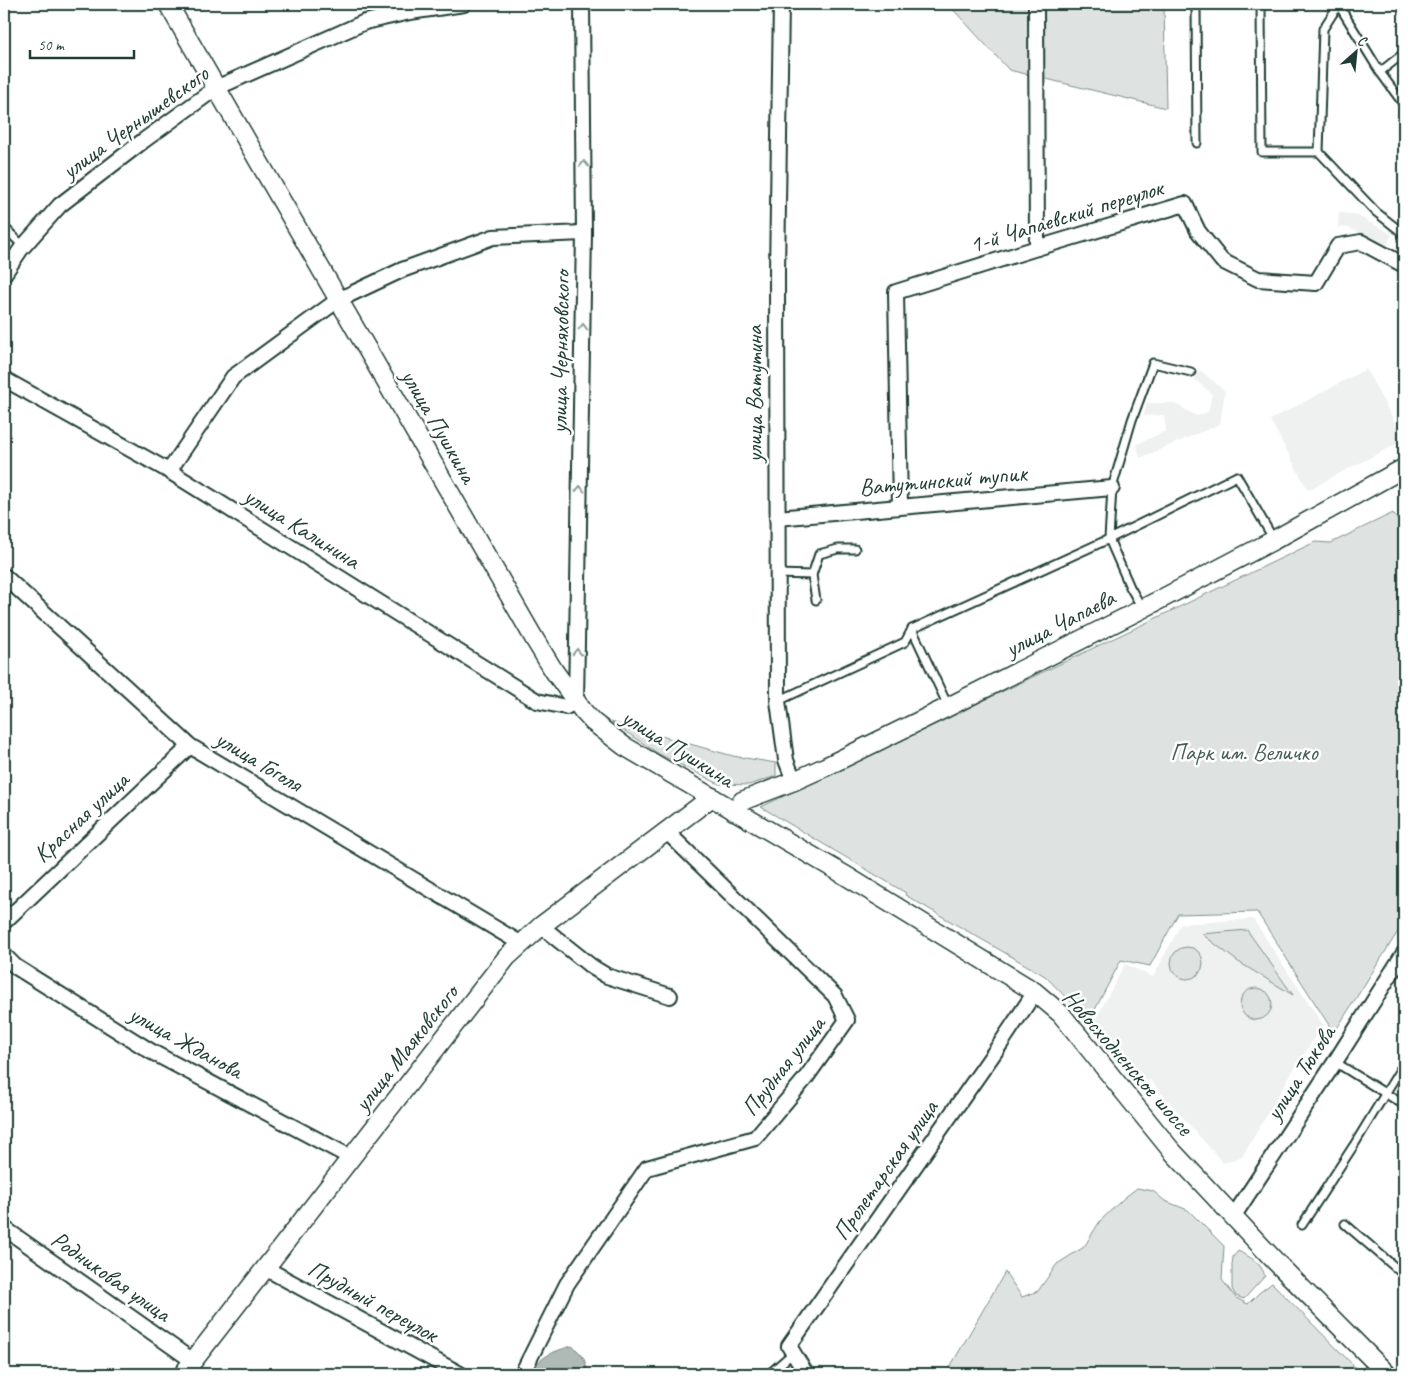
<svg xmlns="http://www.w3.org/2000/svg" width="1408" height="1378" viewBox="0 0 1408 1378" font-family="Caveat,sans-serif">
<style>
.built{fill:#eef1f0}
.green{fill:#dee3e2;stroke:#7e908b}
.water{fill:#afbab7;stroke:#758883}
.lines{fill:none;stroke-linecap:round;stroke-linejoin:round}
.service-casing{stroke:#1f3d34;stroke-width:11}
.minor-casing{stroke:#1f3d34;stroke-width:18}
.tertiary-casing{stroke:#1f3d34;stroke-width:21}
.service{stroke:#fff;stroke-width:7}
.minor{stroke:#fff;stroke-width:14}
.tertiary{stroke:#fff;stroke-width:18}
.oneway{stroke:#8f9e9a}
.labels{text-anchor:middle;stroke-width:5;stroke-linejoin:round;paint-order:stroke}
.street-label{font-size:24px;fill:#1f3d34;stroke:#fff}
.park-label{font-size:24px;fill:#455e57;stroke:#fff}
</style>
<rect width="100%" height="100%" fill="#fff"/>
<filter id="ink" filterUnits="userSpaceOnUse"><feTurbulence type="fractalNoise" baseFrequency=".02" numOctaves="2"/><feDisplacementMap in="SourceGraphic" scale="10" xChannelSelector="R" yChannelSelector="G"/><feConvolveMatrix kernelMatrix="1 2 1 2 8 2 1 2 1" color-interpolation-filters="sRGB"/></filter>
<g filter="url(#ink)">
<g class="built">
<polygon points="1339,213 1354,214 1392,234 1387,246 1349,228 1338,227"/>
<polygon points="1366,369 1404,440 1308,490 1270,420"/>
<polygon points="1200,370 1225,391 1220,424 1140,458 1137,444 1166,431 1164,415 1144,416 1147,403 1173,403 1197,416 1208,412 1212,394 1194,379"/>
<polygon points="1253,919 1323,1025 1291,1074 1242,1157 1223,1163 1150,1080 1139,1081 1126,1065 1128,1060 1093,1024 1125,964 1153,977 1181,924"/>
</g>
<g class="green">
<polygon points="948,4 1164,4 1166,108 1009,70"/>
<polygon points="1393,513 1404,531 1404,922 1334,1033 1257,912 1178,914 1150,966 1121,960 1089,1021 1045,976 905,895 906,893 761,807 1315,542 1331,543"/>
<polygon points="611,722 733,756 776,763 776,776 749,785 719,784 659,754"/>
<polygon points="1247,930 1293,995 1237,961 1202,934"/>
<circle cx="1187" cy="963" r="16"/>
<circle cx="1256" cy="1004" r="16"/>
<polygon points="1137,1188 1153,1191 1165,1201 1188,1210 1224,1246 1222,1280 1236,1298 1248,1304 1259,1293 1272,1283 1362,1374 946,1374 1005,1272 1022,1297 1038,1291 1057,1264 1084,1247 1100,1221 1124,1198"/>
<path d="M1238,1251c12,6 23,11 27,25l-21,23 -8,-3 -4,-7v-24l1,-8z"/>
</g>
<path class="water" d="M572,1346c12,9 14,14 15,28h-55c6,-18 23,-23 40,-28z"/>
<g class="lines">
<defs>
<g id="service">
<polyline points="1196,4 1197,143"/>
<polyline points="1261,4 1262,152 1319,152"/>
<polyline points="1338,4 1380,72 1404,105"/>
<polyline points="1339,4 1323,29 1319,152 1376,212 1404,234"/>
<polyline points="1380,72 1404,53"/>
<polyline points="4,227 23,246"/>
<polyline points="777,574 812,575 819,554 838,549 855,549"/>
<polyline points="812,575 816,600"/>
<polyline points="1142,608 1130,587 1109,539 1112,488 1132,420 1153,363 1191,372"/>
<polyline points="912,629 948,706"/>
<polyline points="778,701 905,642 912,629 1109,539 1237,476 1274,540"/>
<polyline points="1335,1062 1404,1105"/>
<polyline points="1345,1224 1404,1275"/>
<polyline points="1302,1225 1354,1145 1404,1063"/>
<polyline points="769,1374 793,1353"/>
</g>
<g id="minor">
<polyline points="781,4 777,272 778,701 786,760 794,781"/>
<polyline points="1036,4 1037,248"/>
<polyline points="4,274 21,249 60,205 143,141 216,88 365,22 410,12 464,4"/>
<polyline points="4,379 169,471 537,701 566,707 576,701 584,233 582,4"/>
<polyline points="169,471 233,377 338,300 402,270 493,237 584,233"/>
<polyline points="900,506 896,292 1037,248 1185,204 1198,231 1222,261 1258,279 1316,283 1338,246 1361,242 1404,265"/>
<polyline points="777,518 1112,488"/>
<polyline points="4,576 190,746 520,943"/>
<polyline points="4,922 190,746"/>
<polyline points="541,926 592,967 607,976 670,996"/>
<polyline points="4,955 16,967 152,1052 352,1158"/>
<polyline points="1233,1217 1335,1062 1404,953"/>
<polyline points="4,1228 193,1361"/>
<polyline points="265,1268 460,1374"/>
<polyline points="522,1374 567,1284 647,1168 755,1138 805,1079 847,1020 835,996 667,832"/>
<polyline points="806,1374 789,1346 1001,1043 1035,992"/>
</g>
<g id="tertiary">
<polyline points="168,4 535,640 554,671 583,711 593,722 624,746 843,874 1035,992 1061,1014 1171,1150 1276,1262 1387,1374"/>
<polyline points="734,811 742,801 794,781 825,767 948,707 1142,609 1274,540 1404,468"/>
<polyline points="183,1374 507,957 541,926 712,797"/>
</g>
</defs>
<use href="#service" class="service-casing"/>
<use href="#minor" class="minor-casing"/>
<use href="#tertiary" class="tertiary-casing"/>
<use href="#service" class="service"/>
<use href="#minor" class="minor"/>
<use href="#tertiary" class="tertiary"/>
</g>
<defs><path id="oneway-chevron" d="M-2-3.5L2.5 0L-2 3.5" fill="none" stroke-width="1.6" stroke-linecap="round" stroke-linejoin="round" transform="scale(1.25)"/></defs>
<g class="oneway">
<use href="#oneway-chevron" transform="translate(584 164) rotate(-91)"/>
<use href="#oneway-chevron" transform="translate(583 327) rotate(-89)"/>
<use href="#oneway-chevron" transform="translate(580 489) rotate(-89)"/>
<use href="#oneway-chevron" transform="translate(577 652) rotate(-89)"/>
</g>
</g>
<g class="labels">
<g class="street-label">
<text transform="translate(135 122) rotate(-36)" y="8">улица Чернышевского</text>
<text transform="translate(1066 216) rotate(-17)" y="8">1-й Чапаевский переулок</text>
<text transform="translate(560 352) rotate(-89)" y="8">улица Черняховского</text>
<text transform="translate(754 394) rotate(-90)" y="8">улица Ватутина</text>
<text transform="translate(439 426) rotate(60)" y="8">улица Пушкина</text>
<text transform="translate(943 480) rotate(-5)" y="8">Ватутинский тупик</text>
<text transform="translate(302 528) rotate(32)" y="8">улица Калинина</text>
<text transform="translate(1060 623) rotate(-27)" y="8">улица Чапаева</text>
<text transform="translate(678 748) rotate(32)" y="8">улица Пушкина</text>
<text transform="translate(259 761) rotate(31)" y="8">улица Гоголя</text>
<text transform="translate(81 817) rotate(-43)" y="8">Красная улица</text>
<text transform="translate(186 1042) rotate(29)" y="8">улица Жданова</text>
<text transform="translate(406 1048) rotate(-52)" y="8">улица Маяковского</text>
<text transform="translate(1128 1062) rotate(49)" y="8">Новосходненское шоссе</text>
<text transform="translate(783 1066) rotate(-52)" y="8">Прудная улица</text>
<text transform="translate(1300 1073) rotate(-57)" y="8">улица Тюкова</text>
<text transform="translate(885 1170) rotate(-55)" y="8">Пролетарская улица</text>
<text transform="translate(111 1276) rotate(35)" y="8">Родниковая улица</text>
<text transform="translate(373 1301) rotate(29)" y="8">Прудный переулок</text>
</g>
<g class="park-label">
<text x="1244" y="760">Парк им. Величко</text>
</g>
</g>
<rect width="1408" height="1378" fill="none" stroke="#fff" stroke-width="20"/>
<rect x="10" y="10" width="1388" height="1358" fill="none" stroke="#1f3d34" stroke-width="2" filter="url(#ink)"/>
<g transform="translate(1356 52) rotate(27)" stroke="#ffffff" stroke-width="4" paint-order="stroke">
<path d="M0-4L9 19L0 12L-9 19Z" fill="#1f3d34"/>
<text y="-8" font-size="14" font-weight="bold" text-anchor="middle" fill="#1f3d34">С</text>
</g>
<path d="M30 50v8h104v-8" fill="none" stroke="#1f3d34" stroke-width="2.5"/>
<text x="38" y="50" font-size="15" fill="#1f3d34" stroke="#ffffff" stroke-width="4" paint-order="stroke">50 m</text>
</svg>
